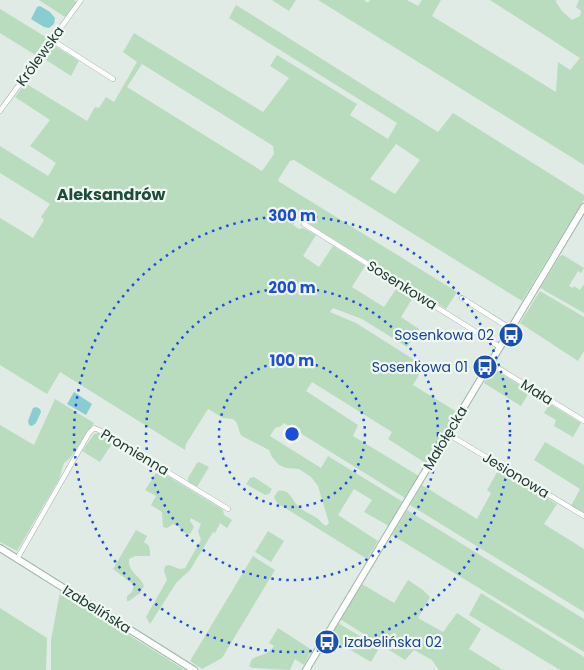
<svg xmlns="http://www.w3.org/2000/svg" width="584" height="670" viewBox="0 0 584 670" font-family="Poppins,sans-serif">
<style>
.green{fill:#b9dcbe;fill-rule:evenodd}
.water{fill:#89cdd0}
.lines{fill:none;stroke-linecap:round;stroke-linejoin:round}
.street-casing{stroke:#a3b3ab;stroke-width:5.5}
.secondary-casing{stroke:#9fb7ab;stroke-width:8}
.street{stroke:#fff;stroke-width:4.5}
.secondary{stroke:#fff;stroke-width:6}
.ring{fill:none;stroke:#1d4ed8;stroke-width:2.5;stroke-dasharray:2.5 5}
.labels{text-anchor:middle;stroke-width:4.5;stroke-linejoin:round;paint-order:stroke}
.street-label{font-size:14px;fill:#213b31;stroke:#f1f8f3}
.transit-label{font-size:14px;fill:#164399;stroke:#f1f8f3;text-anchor:end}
.quarter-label{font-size:16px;font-weight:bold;fill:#1e4d3c;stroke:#f1f8f3}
.centre{fill:#1d4ed8;stroke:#f1f8f3;stroke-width:2.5}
.ring-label{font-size:15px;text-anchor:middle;font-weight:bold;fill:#1d4ed8;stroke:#f1f8f3;stroke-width:4.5;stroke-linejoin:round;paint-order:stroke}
</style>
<rect width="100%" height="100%" fill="#e0ebe5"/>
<g class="green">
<polygon points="39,0 74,0 77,2 65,17"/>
<polygon points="272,0 296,0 289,11"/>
<polygon points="318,0 364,0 368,3 370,0 407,0 418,6 422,0 441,0 432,16 556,92 558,62 570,70 580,58 490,0 556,0 556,2 562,11 572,20 580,16 581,11 576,7 579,0 584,0 584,165"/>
<path d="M236,5l202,127 15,-19 131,82v5l-62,101 -228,-141 -4,1 -11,17 -1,3 179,111 -11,17 -148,-92 -5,8 6,4 4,-1 13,7 -13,21 16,11 14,-21 32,20 -13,21 32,20 14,-21 16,10 -13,21 18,12 -12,18 -45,-28 -29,-11 -3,4 26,11 68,43 -11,19 44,27 -30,52 -39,-25 4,-7 -80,-50 -6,9 52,34 -5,11 66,40 -14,22 -121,-75 -3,3 -6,2 -5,8 51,32 7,-12 75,46 -14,24 -25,-14 8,-12 -18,-11 -16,26 40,26 -11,18 -90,-56 -3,-6 4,-6c12,-3 14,10 21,16 5,5 12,7 18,11 4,3 5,6 9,8l3,-3 -11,-37 -7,-9 -12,-8 -13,-1 -7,-3 -7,-8 -3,-7 -27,-14c-5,-6 -2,-12 -9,-17l-10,-1 -15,-9 -22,35 -1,6 -125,-78 -13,22 -47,-29v-147l33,20 11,-18 -3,-3 9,-13 -50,-31v-27l48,30 8,-13 -26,-17 20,-26 -35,-23 10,-14 62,38 8,-14 4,1 7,-11 8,5 23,-40 -14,-10 11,-19 129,79 26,-34 -19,-12 7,-11 80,49 -7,11 38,24 9,-16 -168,-105zM142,64l131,82 1,8 -12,17 -135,-84zM396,144l24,16 -25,34 -25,-15z"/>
<polygon points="0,9 49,39 37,56 0,33"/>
<polygon points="55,46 79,61 71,76 43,58 52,47"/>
<polygon points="563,255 584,268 581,273 578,271 569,286 573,288 574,286 580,290 584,284 584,313 540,288 560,256"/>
<polygon points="540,291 584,317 584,351 578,361 520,323"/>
<polygon points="493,369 530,391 521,406 484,383"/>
<polygon points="55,399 94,423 70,458 64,463 59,479 17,551 0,542 0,425 34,445"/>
<polygon points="550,404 581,423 573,437 554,426 556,420 544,413"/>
<polygon points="98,433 113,442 100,462 82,451 94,434"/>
<polygon points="545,442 584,465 584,514 571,506 580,489 534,460"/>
<polygon points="199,462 209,467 197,487 188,482 188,478 197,463"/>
<polygon points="499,469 557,504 544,524 584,549 584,612 410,505 422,485 477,519 491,493 487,490"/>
<polygon points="158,470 223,510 224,515 232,520 227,528 220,523 215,533 213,532 190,570 176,583 150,624 146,617 167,580 164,571 165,566 169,565 180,569 185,568 201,540 198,531 201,524 191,518 190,521 194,527 190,534 184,533 178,526 173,524 167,528 163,527 162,512 151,505 156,496 145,490"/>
<polygon points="254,477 272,489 269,494 265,495 246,484 250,478"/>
<polygon points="407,510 584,619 584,652 392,535"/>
<path d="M136,530l11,6 -3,6 5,4 1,5v5h-15l-6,3c-1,14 11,16 15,27l-4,7 -11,8h-2v-5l5,-4 2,-7 -21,-16z"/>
<polygon points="268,531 284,541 271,562 255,552"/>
<polygon points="253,556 275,570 222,658 202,669 190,661"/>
<polygon points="408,580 423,590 430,597 418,618 443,632 457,613 481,629 469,649 503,670 439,670 432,660 414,650 405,660 340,619 362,584 394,603"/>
<polygon points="60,592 185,670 51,670 51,640"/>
<polygon points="481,593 584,657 584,670 560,670 469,615"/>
<polygon points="0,608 47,638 46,670 0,670"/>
<polygon points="338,623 378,647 378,650 371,662 330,638"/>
<path d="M278,628l34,22 -8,15 -9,-6 -5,11 -38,-2 -3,-2 3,-7c9,-5 16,-4 22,-13l-5,-3z"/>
</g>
<g class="water">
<polygon points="40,6 50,12 55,18 54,24 49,28 44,27 31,19 37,7"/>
<polygon points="74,392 92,404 86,415 67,404"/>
<polygon points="36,407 40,409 41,412 36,423 32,426 29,425 28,421 33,408"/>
</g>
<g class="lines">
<defs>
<g id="street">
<polyline points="52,40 113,79"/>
<polyline points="0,111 81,0"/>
<polyline points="304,224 500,347"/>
<polyline points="462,298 511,329"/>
<polyline points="490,363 584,421"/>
<polyline points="448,434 584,516"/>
<polyline points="17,559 89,433 94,428 99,430 228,509"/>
</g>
<g id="secondary">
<polyline points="0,548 194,670"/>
<polyline points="306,670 584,207"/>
</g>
</defs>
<use href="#street" class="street-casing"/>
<use href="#secondary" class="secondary-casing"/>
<use href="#street" class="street"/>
<use href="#secondary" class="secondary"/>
</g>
<g class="ring">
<circle cx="292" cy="434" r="73"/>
<circle cx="292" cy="434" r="146"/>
<circle cx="292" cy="434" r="218"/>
</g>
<defs>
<symbol id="bus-disc" viewBox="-11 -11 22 22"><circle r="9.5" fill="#1a4fb4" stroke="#f1f8f3"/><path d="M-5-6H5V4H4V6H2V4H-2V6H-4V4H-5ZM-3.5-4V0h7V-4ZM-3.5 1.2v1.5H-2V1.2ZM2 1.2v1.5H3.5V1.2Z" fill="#fff"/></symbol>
</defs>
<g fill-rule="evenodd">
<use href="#bus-disc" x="497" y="321" width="28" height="28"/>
<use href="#bus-disc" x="471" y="353" width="28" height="28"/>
<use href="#bus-disc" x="313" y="628" width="28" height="28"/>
</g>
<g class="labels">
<g class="street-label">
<text transform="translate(40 56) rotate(-54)" y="5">Królewska</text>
<text transform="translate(402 285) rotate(32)" y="5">Sosenkowa</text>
<text transform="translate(537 392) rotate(32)" y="5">Mała</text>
<text transform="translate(445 438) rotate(-59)" y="5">Małołęcka</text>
<text transform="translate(135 452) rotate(31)" y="5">Promienna</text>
<text transform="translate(516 475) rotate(31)" y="5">Jesionowa</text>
<text transform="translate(97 609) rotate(32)" y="5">Izabelińska</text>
</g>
<g class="transit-label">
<text x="494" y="340">Sosenkowa 02</text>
<text x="468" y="372">Sosenkowa 01</text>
<text x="344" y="647" text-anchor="start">Izabelińska 02</text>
</g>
<g class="quarter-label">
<text x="111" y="200">Aleksandrów</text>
</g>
</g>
<circle cx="292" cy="434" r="8" class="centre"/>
<g class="ring-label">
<text x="292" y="221">300 m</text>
<text x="292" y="293">200 m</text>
<text x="292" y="366">100 m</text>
</g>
</svg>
